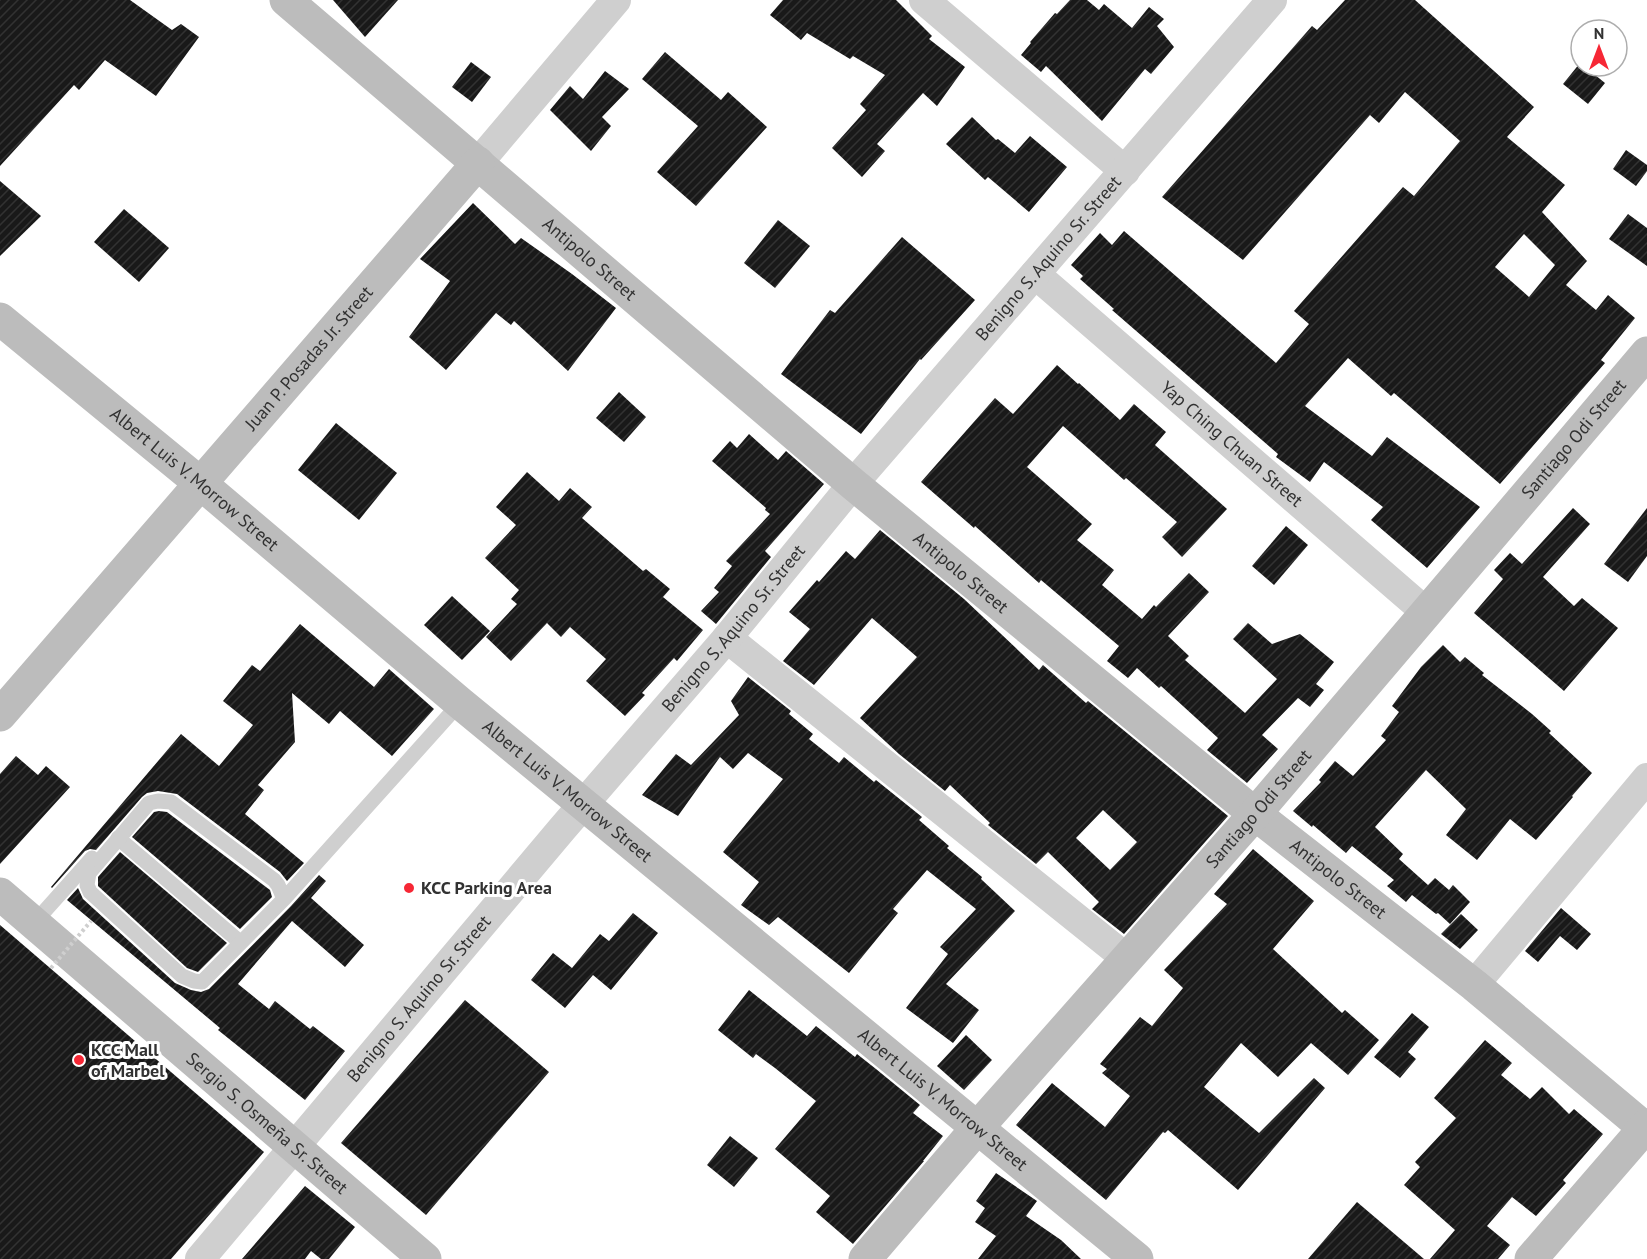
<svg xmlns="http://www.w3.org/2000/svg" width="1647" height="1259" viewBox="0 0 1647 1259" font-family="'PT Sans',sans-serif">
<style>
.building{fill:url(#building-hatch);fill-rule:evenodd}
.lines{fill:none;stroke-linecap:round;stroke-linejoin:round}
.lane{stroke:#cfcfcf;stroke-width:15}
.street{stroke:#cfcfcf;stroke-width:30}
.secondary{stroke:#bcbcbc;stroke-width:33}
.path-bridge{stroke:#cfcfcf;stroke-width:4;stroke-dasharray:3 3;stroke-linecap:butt}
.poi-dot{fill:#f62735;stroke:#fff;stroke-width:2}
.labels{text-anchor:middle;stroke-width:6;stroke-linejoin:round;paint-order:stroke}
.street-label{font-size:18px;fill:#323232;stroke:#fff}
.poi-label{font-size:18px;font-weight:bold;fill:#323232;stroke:#fff;text-anchor:start}
</style>
<defs>
<pattern id="building-hatch" width="6" height="6" patternUnits="userSpaceOnUse" patternTransform="scale(1.5)"><rect width="6" height="6" fill="#191919"/><path d="M-1 1l2-2M0 6l6-6M5 7l2-2" fill="none" stroke="#323232"/></pattern>
</defs>
<rect width="100%" height="100%" fill="#fff"/>
<g class="building">
<polygon points="0,0 130,0 172,30 181,24 199,37 156,96 105,60 79,90 74,85 0,166"/>
<polygon points="333,0 398,0 365,37"/>
<polygon points="783,0 896,0 932,36 929,39 965,67 937,106 923,93 877,144 885,151 862,177 832,148 866,110 860,104 885,75 853,56 850,59 807,33 801,40 770,15"/>
<polygon points="1070,0 1087,0 1099,10 1104,4 1132,28 1149,7 1164,19 1157,26 1174,47 1151,74 1145,69 1102,121 1046,66 1041,72 1021,55 1031,43 1030,42 1055,13 1057,14"/>
<path d="M1345,0h70l119,107 -27,30 58,48 -23,27 45,49 -21,24 30,25 12,-15 27,23 -34,42 4,3 -105,121 -106,-91 -3,3 -43,-38 -43,48 67,50 15,-19 93,70 -53,61 -56,-48 12,-13 -59,-45 -14,20 -34,-25 2,-3 -166,-144 2,-1 -34,-30 3,-3 -12,-11 29,-32 12,12 12,-14 152,132 33,-39 -15,-13 109,-124 11,9 46,-55 -55,-49 -26,31 -9,-8 -127,145 -81,-63 150,-171 5,4zM1524,234l31,31 -26,32 -34,-30z"/>
<polygon points="665,52 721,100 728,92 767,127 696,206 657,172 698,126 642,79"/>
<polygon points="471,62 491,77 472,102 452,87"/>
<polygon points="1580,63 1581,66 1584,66 1605,83 1588,104 1563,84"/>
<polygon points="605,71 629,89 602,117 611,126 591,151 550,110 570,86 583,99"/>
<polygon points="972,117 996,140 998,139 1015,153 1030,136 1067,167 1029,212 988,177 985,180 946,144"/>
<polygon points="1626,150 1647,165 1647,171 1636,186 1613,169"/>
<polygon points="0,181 41,216 0,256"/>
<polygon points="473,203 515,244 521,238 572,274 616,308 568,371 514,321 511,325 496,313 446,370 409,337 450,281 420,259"/>
<polygon points="124,209 169,248 139,282 94,242"/>
<polygon points="1628,214 1647,228 1647,266 1609,239"/>
<polygon points="778,220 810,246 775,288 744,263"/>
<polygon points="902,237 975,300 921,360 920,359 861,434 781,374 830,310 835,313"/>
<polygon points="1057,365 1078,384 1079,383 1120,420 1134,404 1166,432 1155,445 1227,509 1182,557 1162,537 1177,522 1126,478 1124,480 1063,426 1027,467 1092,524 1077,540 1114,570 1102,585 1142,619 1154,605 1156,607 1189,573 1209,592 1168,636 1189,656 1185,660 1245,713 1277,679 1233,639 1248,623 1272,644 1300,634 1334,662 1316,684 1324,690 1310,707 1298,698 1262,735 1278,749 1247,783 1207,750 1218,738 1161,686 1159,688 1137,668 1128,678 1107,661 1119,646 1041,580 1039,583 975,526 974,528 921,482 995,398 1013,414"/>
<polygon points="619,392 646,417 624,442 596,418"/>
<polygon points="336,423 397,473 359,520 298,470"/>
<polygon points="749,434 778,460 786,451 824,484 765,551 771,557 716,624 701,611 719,592 714,588 732,566 726,561 770,514 765,510 766,508 712,461 730,441 737,448"/>
<polygon points="527,472 559,501 570,488 592,507 582,518 643,571 646,569 670,589 663,597 703,630 677,661 674,658 642,693 645,695 625,716 586,681 606,659 570,627 561,637 547,623 511,661 486,637 517,604 511,599 519,590 485,558 516,525 496,507"/>
<polygon points="1573,508 1590,524 1543,577 1574,606 1582,598 1618,628 1564,691 1474,613 1503,579 1494,570 1510,553 1522,564"/>
<polygon points="1647,508 1647,556 1628,582 1604,564"/>
<polygon points="1286,526 1308,545 1274,585 1252,566"/>
<path d="M880,530l84,69 75,71 4,-5 43,38 2,-2 140,115 -104,118 -32,-25 7,-7 -51,-50 -12,12 -48,-39 2,-2 -40,-38 -5,6 -46,-37 -39,-36 57,-61 -45,-39 -58,67 -31,-24 27,-32 -21,-17 28,-32 2,2 27,-31 9,8zM1103,810l34,32 -27,28 -34,-32z"/>
<polygon points="452,596 490,631 462,660 424,625"/>
<polygon points="300,624 374,687 389,669 434,709 392,756 340,711 329,724 292,693 295,742 258,785 264,790 245,814 304,863 287,881 280,872 177,794 158,791 147,793 142,797 96,850 90,849 85,851 52,888 51,887 181,734 219,766 253,725 223,701 252,665 260,671"/>
<polygon points="1443,645 1460,662 1465,657 1484,673 1482,675 1532,714 1551,731 1549,733 1592,773 1572,796 1573,797 1536,840 1510,819 1477,860 1446,835 1466,809 1426,770 1375,827 1403,854 1399,859 1428,885 1435,878 1449,890 1453,885 1470,902 1450,924 1438,913 1436,914 1412,895 1406,902 1387,886 1394,880 1352,846 1346,853 1313,825 1312,827 1293,811 1321,782 1319,780 1335,761 1353,776 1386,740 1381,736 1399,712 1392,706 1421,667"/>
<polygon points="748,677 791,711 789,714 813,734 809,739 839,763 844,757 874,782 876,780 922,817 919,820 949,846 947,848 982,877 981,879 1015,911 946,984 979,1010 953,1043 906,1008 948,954 940,947 976,909 927,870 893,909 898,913 849,973 778,917 769,925 741,905 759,882 723,852 783,779 748,753 733,769 720,757 678,816 642,795 676,754 691,765 739,715 731,701"/>
<polygon points="16,756 38,775 46,766 70,787 0,864 0,774"/>
<polygon points="159,811 167,812 270,890 272,897 240,929 132,837 154,812"/>
<polygon points="1253,849 1314,901 1273,949 1342,1013 1345,1010 1379,1040 1348,1075 1311,1043 1278,1077 1241,1043 1204,1087 1259,1133 1314,1078 1325,1088 1238,1190 1168,1130 1165,1133 1163,1132 1106,1200 1016,1125 1052,1083 1105,1127 1130,1096 1102,1073 1107,1069 1100,1064 1140,1017 1152,1026 1183,988 1164,970 1227,904 1214,894"/>
<polygon points="120,852 227,943 198,972 187,968 98,886 98,877"/>
<polygon points="319,875 326,881 311,898 364,945 345,967 292,921 238,984 269,1009 275,1001 310,1029 313,1026 345,1051 305,1100 218,1030 220,1028 67,900 78,888 83,899 175,983 191,990 201,992 209,989 291,906"/>
<polygon points="1561,908 1591,934 1577,950 1560,936 1538,962 1525,951"/>
<polygon points="633,913 658,933 611,990 593,975 565,1008 531,980 553,953 572,968 600,934 609,941"/>
<polygon points="1461,914 1478,930 1460,949 1441,934"/>
<polygon points="0,925 264,1152 171,1259 0,1259"/>
<polygon points="749,990 807,1036 816,1026 855,1057 857,1054 876,1069 920,1105 913,1113 943,1136 923,1161 924,1161 853,1244 816,1212 830,1196 775,1149 816,1101 775,1068 756,1054 753,1058 718,1030"/>
<polygon points="465,1000 549,1072 426,1215 341,1143"/>
<polygon points="1412,1013 1429,1027 1408,1052 1416,1059 1400,1078 1374,1057"/>
<polygon points="966,1035 992,1060 964,1090 937,1066"/>
<polygon points="1485,1040 1512,1063 1501,1075 1530,1099 1542,1087 1569,1114 1574,1109 1603,1134 1563,1180 1566,1183 1536,1216 1512,1197 1487,1226 1510,1245 1498,1259 1430,1259 1455,1230 1404,1185 1420,1167 1415,1162 1456,1118 1434,1098"/>
<polygon points="730,1136 758,1158 734,1187 707,1165"/>
<polygon points="996,1173 1037,1201 1026,1216 1061,1240 1081,1259 978,1259 996,1236 975,1222 985,1208 976,1201"/>
<polygon points="305,1186 355,1227 329,1259 321,1259 311,1251 305,1259 242,1259"/>
<polygon points="1357,1202 1424,1259 1308,1259"/>
</g>
<g class="lines">
<g class="lane">
<polyline points="118,838 240,942"/>
<polyline points="284,899 278,885 274,880 171,802 158,801 149,803 89,873 87,885 90,892 182,976 194,981 202,982 284,899 460,703"/>
<polyline points="34,923 92,858"/>
</g>
<g class="street">
<polyline points="924,0 1125,171"/>
<polyline points="478,163 616,0"/>
<path id="s1" d="M1035,274l392,339"/>
<polyline points="727,638 1126,958"/>
<polyline points="1474,985 1647,778"/>
<path id="s2" d="M200,1259l362,-430 165,-191 126,-154 419,-484"/>
</g>
<g class="secondary">
<path id="s3" d="M286,0l567,484 402,330 219,171 173,145"/>
<path id="s4" d="M0,319l200,164 260,220 677,556"/>
<path id="s5" d="M0,715l478,-552"/>
<path id="s6" d="M0,894l425,365"/>
<path id="s7" d="M865,1259l113,-132 277,-313 392,-461"/>
<polyline points="1531,1259 1647,1125"/>
</g>
<polyline class="path-bridge" points="51,968 91,921"/>
</g>
<g class="poi-dot">
<circle cx="409" cy="888" r="6"/>
<circle cx="79" cy="1060" r="6"/>
</g>
<g class="labels">
<g class="street-label">
<text dy="6" stroke="none"><textPath href="#s2" startOffset="1312">Benigno S. Aquino Sr. Street</textPath></text>
<text dy="6" stroke="none"><textPath href="#s3" startOffset="399">Antipolo Street</textPath></text>
<text dy="6" stroke="none"><textPath href="#s5" startOffset="472">Juan P. Posadas Jr. Street</textPath></text>
<text dy="6" stroke="none"><textPath href="#s7" startOffset="1084">Santiago Odi Street</textPath></text>
<text dy="6" stroke="none"><textPath href="#s1" startOffset="260">Yap Ching Chuan Street</textPath></text>
<text dy="6" stroke="none"><textPath href="#s4" startOffset="252">Albert Luis V. Morrow Street</textPath></text>
<text dy="6" stroke="none"><textPath href="#s3" startOffset="885">Antipolo Street</textPath></text>
<text dy="6" stroke="none"><textPath href="#s2" startOffset="826">Benigno S. Aquino Sr. Street</textPath></text>
<text dy="6" stroke="none"><textPath href="#s4" startOffset="738">Albert Luis V. Morrow Street</textPath></text>
<text dy="6" stroke="none"><textPath href="#s7" startOffset="598">Santiago Odi Street</textPath></text>
<text dy="6" stroke="none"><textPath href="#s3" startOffset="1371">Antipolo Street</textPath></text>
<text dy="6" stroke="none"><textPath href="#s2" startOffset="340">Benigno S. Aquino Sr. Street</textPath></text>
<text dy="6" stroke="none"><textPath href="#s4" startOffset="1224">Albert Luis V. Morrow Street</textPath></text>
<text dy="6" stroke="none"><textPath href="#s6" startOffset="352">Sergio S. Osmeña Sr. Street</textPath></text>
</g>
<g class="poi-label">
<text x="421" y="894">KCC Parking Area</text>
<text x="91" y="1056">KCC Mall<tspan x="91" dy="21">of Marbel</tspan></text>
</g>
</g>
<g transform="translate(1599 48)"><circle r="28" fill="#ffffff" stroke="#adadad" stroke-width="1.5"/>
<path d="M0-4.5L10 22L0 15L-10 22Z" fill="#f62735"/>
<text y="-9" font-size="16" font-weight="bold" text-anchor="middle" fill="#323232">N</text>
</g>
</svg>
